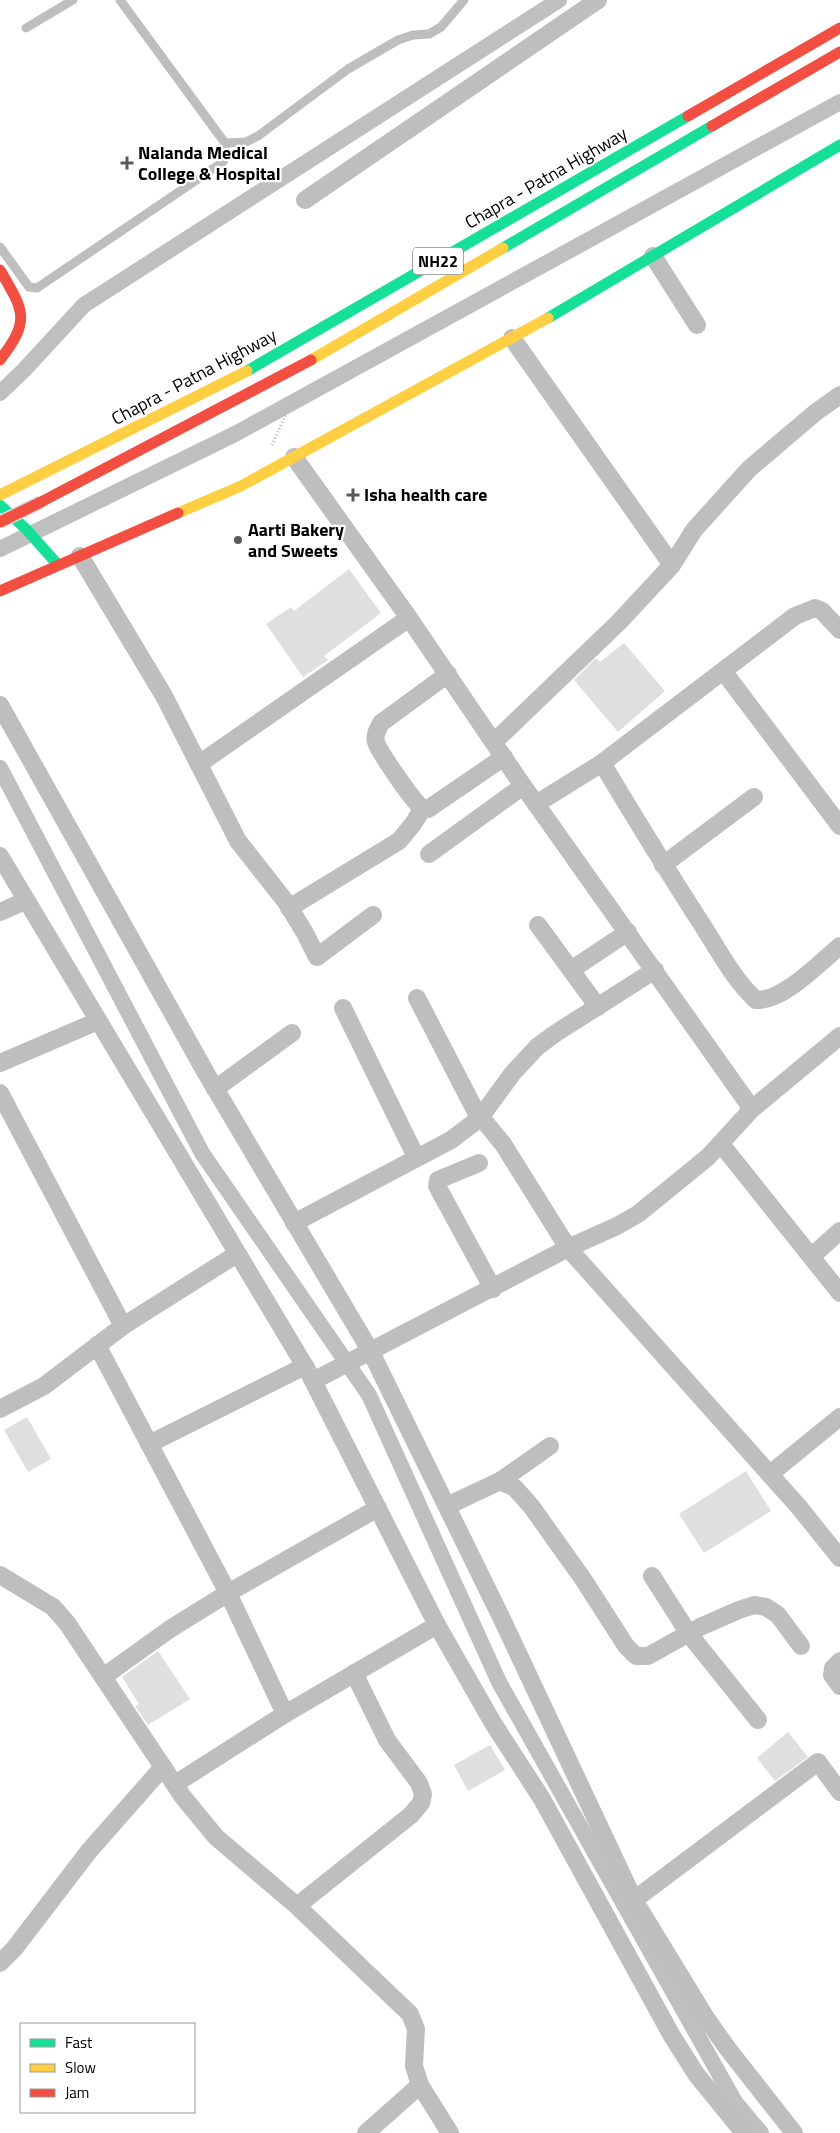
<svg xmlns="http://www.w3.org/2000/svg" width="840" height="2133" viewBox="0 0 840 2133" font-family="'Titillium Web',sans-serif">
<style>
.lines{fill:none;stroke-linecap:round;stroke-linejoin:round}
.canal{stroke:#bfbfbf;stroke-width:16}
.building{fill:#dfdfdf}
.path{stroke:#b9b9b9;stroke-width:3;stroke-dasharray:1 2.5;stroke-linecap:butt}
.lane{stroke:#bebebe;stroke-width:9}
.street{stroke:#bebebe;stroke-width:18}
.fast{stroke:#16e098;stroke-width:11}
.slow{stroke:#ffcf43;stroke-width:11}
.jam{stroke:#f24e42;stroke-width:11}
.jam-bridge-casing{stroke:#dbdbdb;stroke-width:14;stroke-linecap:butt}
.jam-bridge{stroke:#f24e42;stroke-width:11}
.poi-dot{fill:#595959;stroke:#fff;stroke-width:2}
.labels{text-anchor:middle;stroke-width:4.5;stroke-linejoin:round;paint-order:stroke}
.shield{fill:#fff;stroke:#4c4c4c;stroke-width:1}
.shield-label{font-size:16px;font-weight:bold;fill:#000}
.poi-label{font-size:18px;font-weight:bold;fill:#000;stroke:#fff;text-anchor:start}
.street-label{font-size:18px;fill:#000;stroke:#fff}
</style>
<rect width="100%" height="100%" fill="#fff"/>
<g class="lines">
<g class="canal">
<polyline points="0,393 24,370 84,305 559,0"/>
<polyline points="0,549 235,434 840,102"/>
<polyline points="0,768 202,1153 369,1395 499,1682 735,2102 761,2133"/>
</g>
</g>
<g class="building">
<polygon points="349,569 381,613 324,656 328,660 303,677 266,624 291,607 294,611"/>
<polygon points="624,643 665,691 618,732 574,680 596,658 600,662"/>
<polygon points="27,1417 51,1459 28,1472 4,1430"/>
<polygon points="746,1471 771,1511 704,1553 679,1514"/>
<polygon points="158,1651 190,1699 148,1725 135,1706 139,1704 122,1677"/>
<polygon points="788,1732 808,1757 775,1781 757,1758"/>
<polygon points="490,1745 505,1770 468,1791 454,1765"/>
</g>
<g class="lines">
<polyline class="path" points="272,445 295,394"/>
<g class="lane">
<polyline points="26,28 73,0"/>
<polyline points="225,143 246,142 258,136 348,69 398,40 413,35 429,34 441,27 464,0"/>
<polyline points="0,247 29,287 37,288 223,162 226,157 225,143 120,0"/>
</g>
<g class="street">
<polyline points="305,200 598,0"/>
<polyline points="653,256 697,325"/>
<polyline points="512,338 672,565"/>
<polyline points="294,457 409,618 519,780 752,1109"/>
<polyline points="80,556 164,696 238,841 286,902 305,933 317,957 373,915"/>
<polyline points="724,672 840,826"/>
<path d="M448,674l-67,49c-3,6 -7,12 -5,19 3,10 37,59 45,65 3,2 4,2 7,2l76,-52"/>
<polyline points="0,705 206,1073 371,1352 501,1617 634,1900 706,2018 728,2049 794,2133"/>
<polyline points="494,742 619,622 672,565 694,530 749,469 816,412 840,395"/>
<path d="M602,763c33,55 66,109 101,163 16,25 31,54 53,74 28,1 63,-37 84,-54"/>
<polyline points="199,764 409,618"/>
<polyline points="536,804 602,763 795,616 815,608 822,611 840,630"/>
<polyline points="429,854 523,786"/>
<polyline points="0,856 309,1373 437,1625 493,1723 542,1799 672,2036 696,2074 744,2133"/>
<polyline points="663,865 754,797"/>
<polyline points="289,908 399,841 413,824 423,808"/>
<polyline points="0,912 25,901"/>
<polyline points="538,925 598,1007"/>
<polyline points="571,970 628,932"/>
<polyline points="417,998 475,1110 503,1144 568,1248 798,1506 840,1558"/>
<polyline points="343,1008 416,1157"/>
<polyline points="0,1063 98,1021"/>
<polyline points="215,1089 292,1033"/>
<polyline points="0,1093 123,1326 44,1386 0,1409"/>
<polyline points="721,1144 840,1293"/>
<polyline points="479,1163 438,1180 437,1186 493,1289"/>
<polyline points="294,1223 451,1140 480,1118 512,1074 537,1047 556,1033 655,970"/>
<polyline points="812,1256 840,1231"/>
<polyline points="123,1326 237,1254"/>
<polyline points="97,1345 228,1593 285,1714"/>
<polyline points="313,1381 568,1248 617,1226 638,1214 708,1157 752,1109 840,1036"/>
<polyline points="149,1444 305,1366"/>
<polyline points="770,1474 840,1417"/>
<polyline points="500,1481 550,1446"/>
<polyline points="447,1506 500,1481 515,1488 531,1506 583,1579 626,1646 636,1656 648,1656 700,1627 739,1610 754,1605 766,1607 778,1615 801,1646"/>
<polyline points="0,1575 53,1607 67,1623 183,1797 216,1837 297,1906 410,2014 416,2029 414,2066 420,2085 450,2133"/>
<polyline points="652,1576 689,1634 758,1720"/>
<polyline points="840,1661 833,1668 832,1675 840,1686"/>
<polyline points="103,1677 170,1629 228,1593 378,1508"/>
<polyline points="175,1784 285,1714 437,1625"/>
<polyline points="634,1900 818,1762 840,1792"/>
<polyline points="297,1906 411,1815 421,1803 423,1794 419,1783 387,1740 354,1673"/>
<polyline points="0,1963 14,1949 89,1851 163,1767"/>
<polyline points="366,2133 420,2085"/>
</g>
<g class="fast">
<polyline points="503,248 712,126"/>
<polyline points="548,318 840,145"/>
<polyline points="247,371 688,116"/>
<polyline points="0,505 27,530 58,565"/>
</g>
<g class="slow">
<polyline points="311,360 503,248"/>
<polyline points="0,495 247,371"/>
<polyline points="178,513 241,486 548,318"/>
</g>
<g class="jam">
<polyline points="688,116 840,28"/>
<polyline points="712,126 840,52"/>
<path d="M0,270c24,41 31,50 0,90"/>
<polyline points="41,502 311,360"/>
<polyline points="0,591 178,513"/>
</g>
<defs>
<polyline id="jam-bridge" points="0,522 41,502"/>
</defs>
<use href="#jam-bridge" class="jam-bridge-casing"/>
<use href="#jam-bridge" class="jam-bridge"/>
</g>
<g class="poi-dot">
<path d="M124.5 155.5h5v5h5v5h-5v5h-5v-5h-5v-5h5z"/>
<path d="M350.5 487.5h5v5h5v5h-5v5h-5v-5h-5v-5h5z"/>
<circle cx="238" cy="540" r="5"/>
</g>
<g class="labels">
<rect class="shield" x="413" y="247.5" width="50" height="27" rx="4"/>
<g class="shield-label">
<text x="438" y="267">NH22</text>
</g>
<g class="poi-label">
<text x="138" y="159">Nalanda Medical<tspan x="138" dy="21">College &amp; Hospital</tspan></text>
<text x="364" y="501">Isha health care</text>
<text x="248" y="536">Aarti Bakery<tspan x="248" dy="21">and Sweets</tspan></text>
</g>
<g class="street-label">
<text transform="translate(546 178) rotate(-30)" y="6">Chapra - Patna Highway</text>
<text transform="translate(194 377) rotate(-28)" y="6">Chapra - Patna Highway</text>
</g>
</g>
<rect x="20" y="2023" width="175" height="90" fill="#ffffff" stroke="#999999"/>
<rect x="30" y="2039" width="25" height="8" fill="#16e098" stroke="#999999"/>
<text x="65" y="2048" font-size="15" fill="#000000">Fast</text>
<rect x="30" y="2064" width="25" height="8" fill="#ffcf43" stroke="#999999"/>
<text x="65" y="2073" font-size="15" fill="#000000">Slow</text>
<rect x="30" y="2089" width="25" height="8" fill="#f24e42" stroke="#999999"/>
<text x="65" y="2098" font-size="15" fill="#000000">Jam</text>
</svg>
